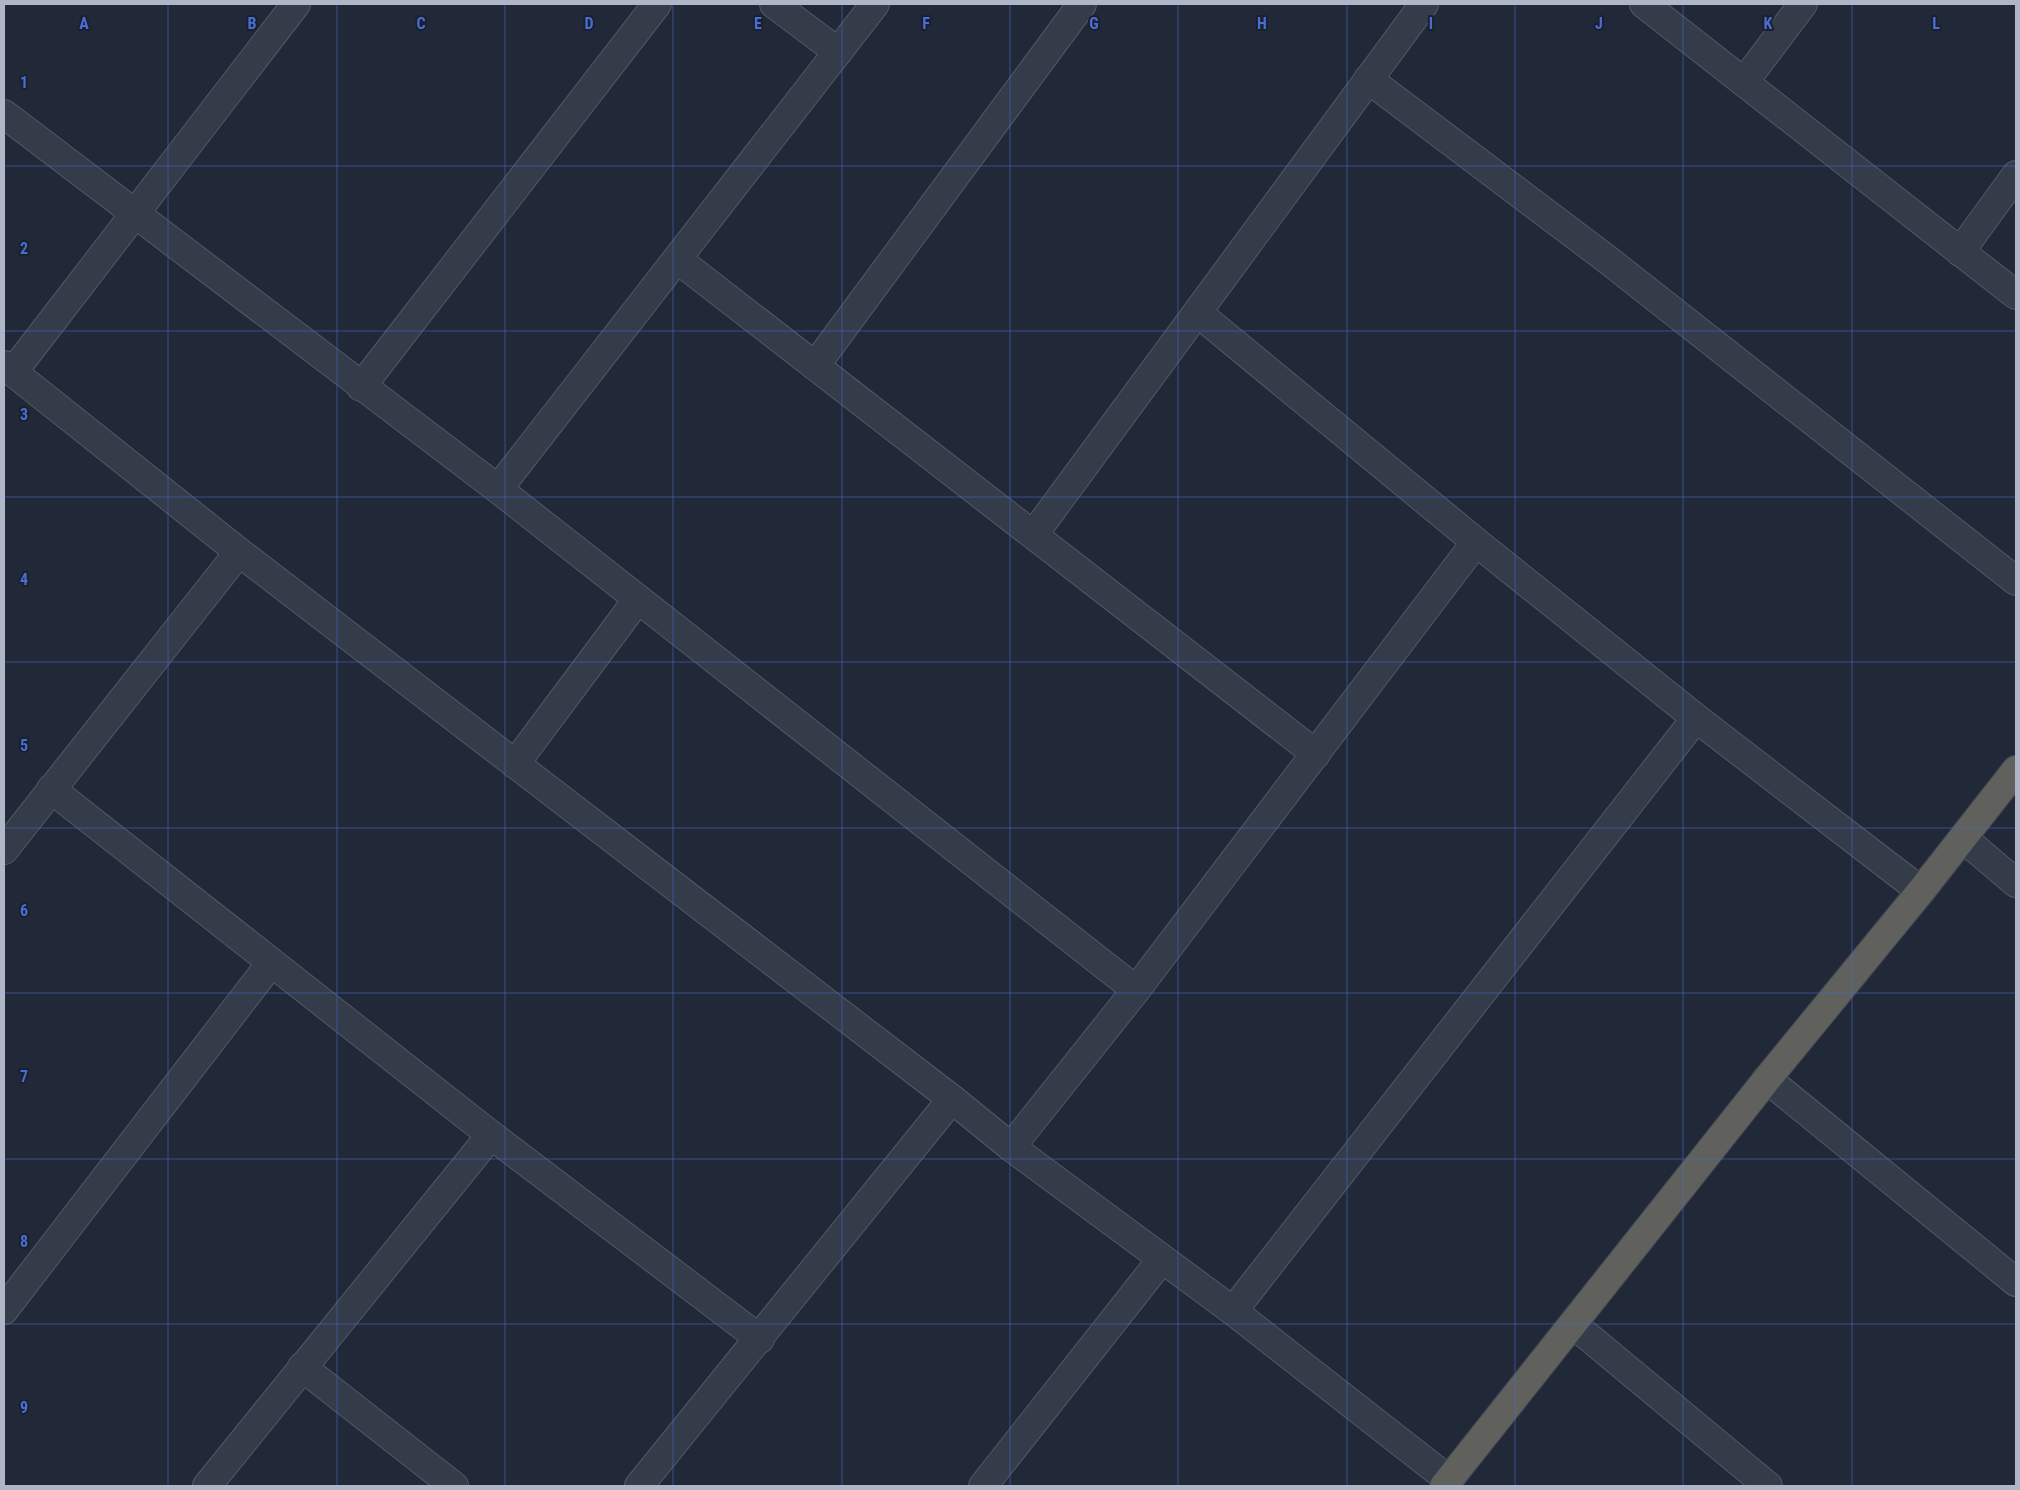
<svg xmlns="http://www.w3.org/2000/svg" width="2020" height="1490" viewBox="0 0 2020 1490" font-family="'Roboto Condensed',sans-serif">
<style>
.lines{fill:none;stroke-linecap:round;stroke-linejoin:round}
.minor-casing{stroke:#525966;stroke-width:30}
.trunk-casing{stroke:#3f4653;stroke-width:30}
.minor{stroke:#343b49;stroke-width:28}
.trunk{stroke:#60605d;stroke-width:28}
.grid{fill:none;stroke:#496dd2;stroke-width:1;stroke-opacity:0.55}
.grid-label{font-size:16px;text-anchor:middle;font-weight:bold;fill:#496dd2;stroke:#1a202d;stroke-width:4;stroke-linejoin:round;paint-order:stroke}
</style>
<rect width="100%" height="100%" fill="#212938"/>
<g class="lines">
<defs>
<g id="minor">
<polyline points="774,4 838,52"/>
<polyline points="1644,4 2016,295"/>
<polyline points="1368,79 1608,260 2016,581"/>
<polyline points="1744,82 1803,4"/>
<polyline points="4,114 498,489 1136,990"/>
<polyline points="1960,252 2016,175"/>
<polyline points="677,259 1316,754"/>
<polyline points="1198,313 1476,542 1696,718 1921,891"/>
<polyline points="4,365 239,552 952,1099 1011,1147 1233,1311 1449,1480"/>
<polyline points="815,366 1082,4"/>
<polyline points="13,372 296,4"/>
<polyline points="361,387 657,4"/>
<polyline points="498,489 875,4"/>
<polyline points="1034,534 1424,4"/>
<polyline points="515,764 638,599"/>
<polyline points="51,789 491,1135 760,1339"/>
<polyline points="1963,838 2016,883"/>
<polyline points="4,850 239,552"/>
<polyline points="1767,1079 2016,1282"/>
<polyline points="1011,1147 1136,990 1476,542"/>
<polyline points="4,1310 271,963"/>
<polyline points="1233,1311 1696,718"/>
<polyline points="1573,1324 1768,1486"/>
<polyline points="302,1367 454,1486"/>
<polyline points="207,1486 491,1135"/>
<polyline points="639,1486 952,1099"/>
<polyline points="983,1486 1162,1259"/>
</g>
<polyline id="trunk" points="1444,1486 1767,1079 1921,891 2016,770"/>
</defs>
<use href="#minor" class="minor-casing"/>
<use href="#trunk" class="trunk-casing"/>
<use href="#minor" class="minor"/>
<use href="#trunk" class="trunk"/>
</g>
<path class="grid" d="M168,4v1482M337,4v1482M505,4v1482M673,4v1482M842,4v1482M1010,4v1482M1178,4v1482M1347,4v1482M1515,4v1482M1683,4v1482M1852,4v1482M4,166h2012M4,331h2012M4,497h2012M4,662h2012M4,828h2012M4,993h2012M4,1159h2012M4,1324h2012"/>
<g class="grid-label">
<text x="84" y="29">A</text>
<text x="252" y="29">B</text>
<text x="421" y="29">C</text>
<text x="589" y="29">D</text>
<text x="758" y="29">E</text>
<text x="926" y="29">F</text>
<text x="1094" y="29">G</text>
<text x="1262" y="29">H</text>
<text x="1431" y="29">I</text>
<text x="1599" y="29">J</text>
<text x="1768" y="29">K</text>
<text x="1936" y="29">L</text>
<text x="24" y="88">1</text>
<text x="24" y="254">2</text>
<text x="24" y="420">3</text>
<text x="24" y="585">4</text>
<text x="24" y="751">5</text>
<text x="24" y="916">6</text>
<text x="24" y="1082">7</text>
<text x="24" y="1247">8</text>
<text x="24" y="1413">9</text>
</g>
<rect width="2020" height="1490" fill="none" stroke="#afb6c5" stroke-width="10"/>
</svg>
